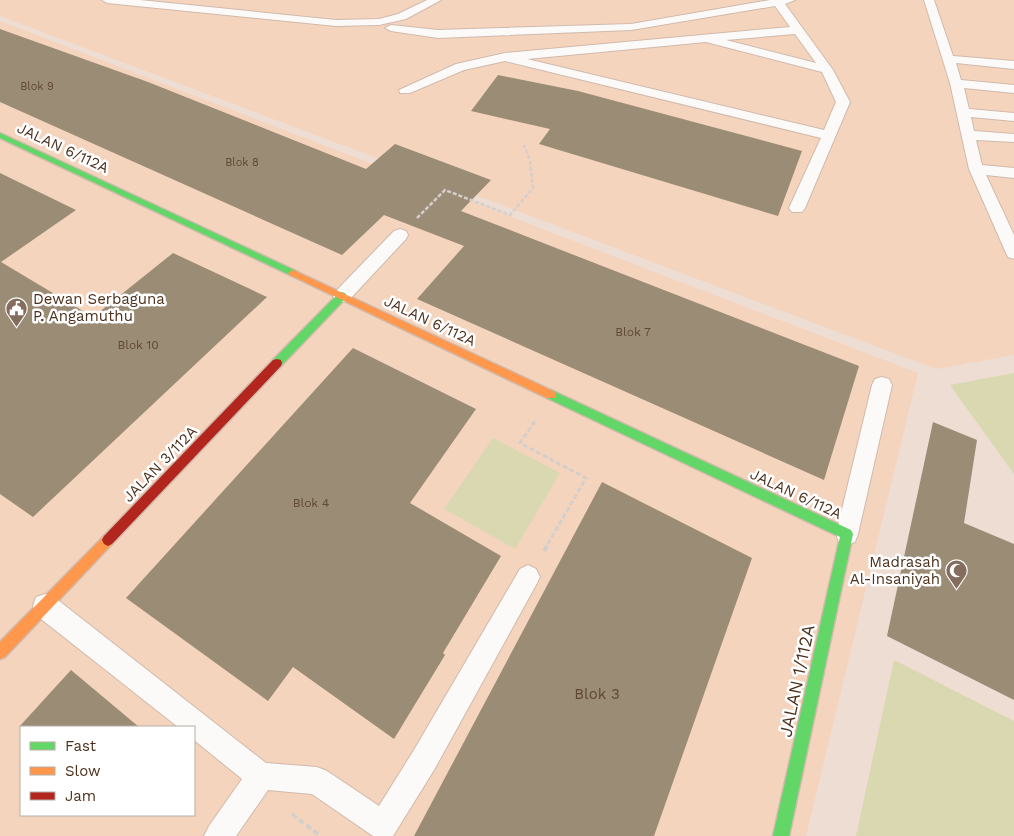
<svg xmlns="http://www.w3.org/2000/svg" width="1014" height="836" viewBox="0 0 1014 836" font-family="'Work Sans',sans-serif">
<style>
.built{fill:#f5d4be;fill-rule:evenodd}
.green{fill:#d9d8b1}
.building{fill:#9b8c76}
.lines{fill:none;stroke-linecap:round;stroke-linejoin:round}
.lane-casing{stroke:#d0baac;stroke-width:2}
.fast-casing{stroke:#d0baac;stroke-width:3}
.slow-casing{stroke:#d0baac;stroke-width:3}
.jam-casing{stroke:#d0baac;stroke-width:3}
.path-far2{stroke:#d5cfcb;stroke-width:2.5;stroke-dasharray:4 2;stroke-linecap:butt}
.path-far1{stroke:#d5cfcb;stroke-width:3;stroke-dasharray:5 2.5;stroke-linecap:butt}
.path{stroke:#d5cfcb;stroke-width:4;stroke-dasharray:6 3;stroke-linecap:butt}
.lane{fill:#fcfaf8;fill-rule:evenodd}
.fast{fill:#63d668;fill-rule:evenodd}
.slow{fill:#ff974d;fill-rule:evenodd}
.jam{fill:#b3261e;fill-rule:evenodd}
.labels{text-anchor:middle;stroke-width:5;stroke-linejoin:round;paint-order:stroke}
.far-number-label{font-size:11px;fill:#604833}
.number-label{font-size:12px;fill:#604833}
.street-label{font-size:15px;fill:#4d311d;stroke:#fff}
.poi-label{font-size:15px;fill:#4d311d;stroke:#fff;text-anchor:start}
.near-number-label{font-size:15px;fill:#604833}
.near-street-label{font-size:18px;fill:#4d311d;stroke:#fff}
</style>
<rect width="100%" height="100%" fill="#edddd3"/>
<g class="built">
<polygon points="0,0 1014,0 1014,355 936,369 0,16"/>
<path d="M0,21l918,352 -112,463h-806zM21,727h173v88h-173z"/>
</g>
<g class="green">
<polygon points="1014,373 1014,474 950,385"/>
<polygon points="493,438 560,473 515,549 444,509"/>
<polygon points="894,660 1014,721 1014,836 856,836"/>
</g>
<g class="building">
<polygon points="0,29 148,82 366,169 395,144 491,180 461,211 859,366 824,480 417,299 464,246 384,215 342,255 0,102"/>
<polygon points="498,75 578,91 802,151 778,216 539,144 550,129 471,111"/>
<polygon points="0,173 76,210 1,262 93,317 173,253 267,297 33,517 0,494"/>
<polygon points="353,348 476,409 410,503 501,556 443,653 445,655 394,739 293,667 268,701 126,598"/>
<polygon points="933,422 977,440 964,523 1014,544 1014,700 887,636"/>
<polygon points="602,482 752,558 654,836 414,836"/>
<polygon points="71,670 139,727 19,727"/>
</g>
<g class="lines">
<defs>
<g id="lane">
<polygon points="102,0 140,0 336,20 379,19 398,14 427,0 441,0 406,19 379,25 336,26 107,3"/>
<path d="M770,0h25l-10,4 48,66 17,32 -45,106 -3,4h-10l-3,-4 32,-70 -316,-77 -41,9 -54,23h-10l-1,-3 57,-26 49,-11 285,-26 -15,-21 -144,24 -193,8 -47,-7 -6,-3 6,-3 47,5 193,-6zM795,34l21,29 -90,-23zM706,42l116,30 14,30 -12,28 -297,-71z"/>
<polygon points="924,0 934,0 953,56 1014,61 1014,69 956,63 961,80 1014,85 1014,93 964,88 969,109 1014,113 1014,121 971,117 974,131 1014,134 1014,142 976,140 982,165 1014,168 1014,178 986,175 1014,235 1014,259 1008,257 1006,253 969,169 950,83"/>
<polygon points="400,229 406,231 408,235 406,239 348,301 342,302 336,301 333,296 336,291 394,231"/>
<polygon points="882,377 889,379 892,385 858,534 855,542 847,545 839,542 836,534 872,385 875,379"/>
<polygon points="528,565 536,569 540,577 536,585 434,770 393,836 373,836 312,794 268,790 236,836 204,836 209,826 242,779 194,740 194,727 178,727 36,615 33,606 36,597 45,594 54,597 266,763 317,767 327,771 379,806 414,750 520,569"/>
</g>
<g id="fast">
<polygon points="0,133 296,271 298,273 293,276 290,275 0,138"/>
<polygon points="342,292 345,293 347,296 345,299 281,366 273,366 272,363 273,360 339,293"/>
<polygon points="551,390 851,530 853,534 789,836 773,836 840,537 547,398 546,395 547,392"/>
</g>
<g id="slow">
<polygon points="293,270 555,392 556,395 555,398 547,398 290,275 288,273"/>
<polygon points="108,534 112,536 114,540 112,544 5,657 0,659 0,642 104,536"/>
</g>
<polygon id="jam" points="277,359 281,360 282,363 281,366 112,544 108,546 104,544 102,540 104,536 273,360"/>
</defs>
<use href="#lane" class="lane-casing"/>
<use href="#fast" class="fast-casing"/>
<use href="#slow" class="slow-casing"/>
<use href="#jam" class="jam-casing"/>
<polyline class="path-far2" points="417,218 445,190 510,215 533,188 530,161 524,145"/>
<polyline class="path-far1" points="535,421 520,443 586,478 546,547"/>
<g class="path">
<polyline points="544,551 547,545"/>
<polyline points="292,814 320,836"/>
</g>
<use href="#lane" class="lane"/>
<use href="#fast" class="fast"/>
<use href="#slow" class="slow"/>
<use href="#jam" class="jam"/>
</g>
<defs>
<symbol id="civic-pin" viewBox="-11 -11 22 30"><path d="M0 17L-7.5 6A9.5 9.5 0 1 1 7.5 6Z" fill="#856d5d" stroke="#fff"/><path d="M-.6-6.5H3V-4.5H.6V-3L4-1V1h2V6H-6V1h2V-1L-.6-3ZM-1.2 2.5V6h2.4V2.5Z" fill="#fff"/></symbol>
<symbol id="mosque-pin" viewBox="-11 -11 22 30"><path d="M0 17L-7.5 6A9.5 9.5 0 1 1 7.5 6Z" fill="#856d5d" stroke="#fff"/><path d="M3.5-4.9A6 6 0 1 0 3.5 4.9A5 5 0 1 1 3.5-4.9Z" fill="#fff"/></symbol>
</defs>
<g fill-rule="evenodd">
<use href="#civic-pin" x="4" y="296" width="25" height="34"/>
<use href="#mosque-pin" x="944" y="558" width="25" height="34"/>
</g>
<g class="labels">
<g class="far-number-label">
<text x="37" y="90">Blok 9</text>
<text x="242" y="166">Blok 8</text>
</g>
<g class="number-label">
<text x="633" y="336">Blok 7</text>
<text x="138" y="349">Blok 10</text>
<text x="311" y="507">Blok 4</text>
</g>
<g class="street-label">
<text transform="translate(63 148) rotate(25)" y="5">JALAN 6/112A</text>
<text transform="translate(430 321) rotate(25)" y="5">JALAN 6/112A</text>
<text transform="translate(160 464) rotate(-46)" y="5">JALAN 3/112A</text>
<text transform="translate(796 494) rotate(25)" y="5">JALAN 6/112A</text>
</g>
<g class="poi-label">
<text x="33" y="304">Dewan Serbaguna<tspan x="33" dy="17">P. Angamuthu</tspan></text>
<text x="940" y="567" text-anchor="end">Madrasah<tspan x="940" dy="17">Al-Insaniyah</tspan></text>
</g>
<g class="near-number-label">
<text x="597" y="699">Blok 3</text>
</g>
<g class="near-street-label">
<text transform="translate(797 681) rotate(-78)" y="6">JALAN 1/112A</text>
</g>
</g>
<rect x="20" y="726" width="175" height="90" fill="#ffffff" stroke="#b8ada5"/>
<rect x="30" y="742" width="25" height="8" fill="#63d668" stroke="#b8ada5"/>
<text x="65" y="751" font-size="15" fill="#4d311d">Fast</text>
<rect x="30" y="767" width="25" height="8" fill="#ff974d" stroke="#b8ada5"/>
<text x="65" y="776" font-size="15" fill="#4d311d">Slow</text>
<rect x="30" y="792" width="25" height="8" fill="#b3261e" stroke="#b8ada5"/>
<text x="65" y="801" font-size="15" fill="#4d311d">Jam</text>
</svg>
